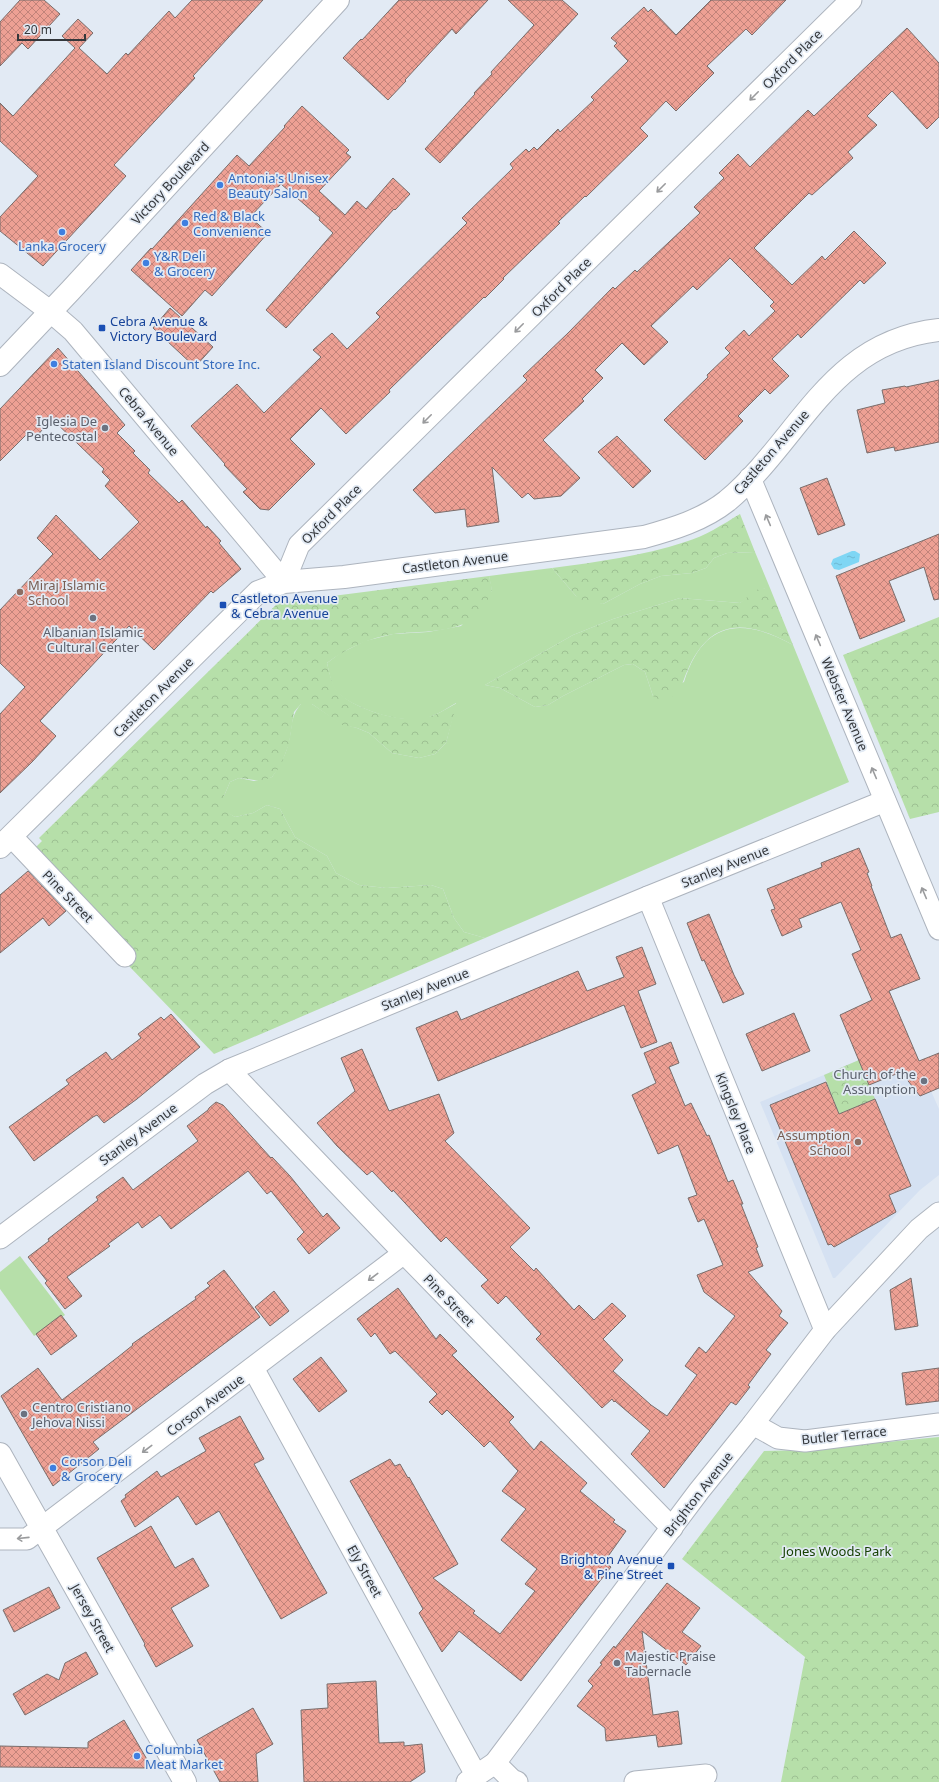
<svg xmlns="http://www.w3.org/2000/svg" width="939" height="1782" viewBox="0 0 939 1782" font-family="'Noto Sans',sans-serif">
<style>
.built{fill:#d5e1f2}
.green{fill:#b6dfa9}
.forest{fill:url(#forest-crowns)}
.water{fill:url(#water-ripples)}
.building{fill:url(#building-cross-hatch);stroke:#796d6b}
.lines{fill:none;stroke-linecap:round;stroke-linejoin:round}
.street-casing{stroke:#adb4be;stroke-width:23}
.secondary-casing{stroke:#adb4be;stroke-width:24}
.street{stroke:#fff;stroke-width:21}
.secondary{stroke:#fff;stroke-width:22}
.oneway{stroke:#9a9b9d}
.shop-dot{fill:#3f7fe0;stroke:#e2eaf4;stroke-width:1.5}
.transit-dot{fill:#1a4fb4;stroke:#e2eaf4;stroke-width:1.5}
.worship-dot{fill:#6b7280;stroke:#e2eaf4;stroke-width:1.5}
.education-dot{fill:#8d6e63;stroke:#e2eaf4;stroke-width:1.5}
.labels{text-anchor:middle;stroke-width:3.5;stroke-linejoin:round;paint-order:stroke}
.street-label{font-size:13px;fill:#34373b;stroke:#e2eaf4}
.shop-label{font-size:13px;fill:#366cbe;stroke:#e2eaf4;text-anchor:start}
.transit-label{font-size:13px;fill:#164399;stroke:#e2eaf4;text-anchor:start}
.worship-label{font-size:13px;fill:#5b616d;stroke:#e2eaf4;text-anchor:end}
.education-label{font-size:13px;fill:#785e54;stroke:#e2eaf4;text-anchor:start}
.park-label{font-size:13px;fill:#174103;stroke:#e2eaf4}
</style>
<defs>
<pattern id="forest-crowns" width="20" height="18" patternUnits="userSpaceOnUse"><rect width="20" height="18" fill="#b6dfa9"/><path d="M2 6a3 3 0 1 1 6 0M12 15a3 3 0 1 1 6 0" fill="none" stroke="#9dc092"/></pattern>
<pattern id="water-ripples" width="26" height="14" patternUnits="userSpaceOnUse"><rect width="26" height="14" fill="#7fd6f4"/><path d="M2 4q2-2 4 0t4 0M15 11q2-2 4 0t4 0" fill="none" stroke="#6eb8d2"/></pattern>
<pattern id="building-cross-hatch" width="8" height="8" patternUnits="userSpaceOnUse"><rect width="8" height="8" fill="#eda094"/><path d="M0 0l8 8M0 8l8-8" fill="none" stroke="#c1837a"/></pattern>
</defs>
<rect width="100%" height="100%" fill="#e2eaf4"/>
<polygon class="built" points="859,1060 869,1085 901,1072 920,1095 931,1091 939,1109 939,1175 920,1190 835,1278 833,1278 760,1102"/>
<g class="green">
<path d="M755,552l15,36h-5l-25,15 -60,-5 -67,21 -40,16 -88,50 15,3 35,19 13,-2 15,-9 61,-31 9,-1 12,8 8,24 31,-14c19,-61 57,-66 109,-37l56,137 -364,156 -21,-6 -10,-14 -11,-29 -12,-4 -45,3 -27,-3 -23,-12 -9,-17 -32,-19 -15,-28 -13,-4 -14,8 -18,4 -11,-6v-15l6,-14 9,-4 15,3 18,-4c7,-10 13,-20 16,-32 5,-16 1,-27 13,-41h11l30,20 15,4 12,5 23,20 27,5 16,-4 11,-11 10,-40c-10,6 -21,13 -33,16 -23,4 -69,-10 -86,-27 -6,-7 -8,-21 -10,-29l12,-9 26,-13 28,-7 35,-2 33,-6 31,-35 -3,-15 63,-8 24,28 27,8 37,-20 21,-8 31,-3 14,-5 8,-10 13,-5z"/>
<polygon points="20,1256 65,1315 34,1336 0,1289 0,1272"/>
</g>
<g class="forest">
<path d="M740,514l15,38 -28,1 -13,5 -8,10 -14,5 -31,3 -21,8 -37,20 -18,-2 -9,-6 -24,-28c45,-6 90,-12 133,-26 20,-6 37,-17 55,-28z"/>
<path d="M489,576c1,4 3,11 3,15 -1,3 -4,8 -5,11 -17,34 -62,28 -93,32 -25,4 -47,14 -67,29 2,8 5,23 11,29 16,17 62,31 85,26 13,-2 23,-9 34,-15l-11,40 -11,11 -16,4 -27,-5 -23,-20 -12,-5 -15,-3 -30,-21h-11l-7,8 -5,32 -8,21 -9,12 -10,4 -23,-3 -9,4 -6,14v14l11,7 18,-4 14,-8 13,4 15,28 32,19 9,17 23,12 27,3 45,-3 12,4 11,29 10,14 21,6 -271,116 -86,-89 7,-8 -1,-6 -100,-102 8,-8 -3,-3 239,-235z"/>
<path d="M765,588h5l23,57c-44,-24 -80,-29 -104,22 -9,19 -5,24 -26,35l-10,-6 -8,-24 -12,-8 -9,1 -61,31 -15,9 -13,2 -35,-19 -15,-3 88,-50 40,-16 67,-21 60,5 16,-13z"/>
<polygon points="939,617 939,812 910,819 843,655"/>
<polygon points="859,1060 875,1099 839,1114 824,1075"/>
<polygon points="939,1437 939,1782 781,1782 805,1657 682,1559 764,1451 805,1450"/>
</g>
<polygon class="water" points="852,551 855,551 860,554 859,562 839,570 834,569 831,564 833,559"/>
<g class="building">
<polygon points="20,0 44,0 60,14 28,49 22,43 0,66 0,22"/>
<polygon points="192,0 263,0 193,76 195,78 114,165 126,176 43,266 0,231 0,217 38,176 0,141 0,103 13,116 75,48 62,36 78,19 93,33 79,48 107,74 126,53 128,55 169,11 175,18"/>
<polygon points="399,0 488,0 456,34 452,29 405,80 406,81 388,100 343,58 361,39 362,40"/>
<polygon points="508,0 562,0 578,14 440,163 425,149 475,94 474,93 492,74 491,72 534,25"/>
<polygon points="711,0 786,0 752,35 746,29 707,66 714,73 676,111 666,101 640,128 648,136 586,197 585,196 558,222 560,223 503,278 504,279 485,298 484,297 389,390 390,392 346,434 321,408 290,439 315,464 269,510 260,509 243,492 247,489 224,465 225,464 191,426 237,384 264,413 321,357 313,350 332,333 347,349 380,317 376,313 467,223 462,218 513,168 510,164 526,149 529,152 534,147 537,150 558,129 560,132 594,100 591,97 628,61 614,46 617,43 611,38 644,7 648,12 651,9 676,35"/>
<polygon points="907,28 939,63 939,117 927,129 892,91 867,116 877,125 848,152 853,158 812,195 809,193 754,248 792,285 822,256 825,260 854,231 886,263 864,284 860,280 801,338 798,334 772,359 789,376 770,394 765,389 738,416 743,421 705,460 664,420 708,377 707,375 730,353 725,348 744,330 749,336 775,311 770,306 774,302 730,258 697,290 693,286 651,326 668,342 644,365 622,343 595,370 603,378 582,399 584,401 543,440 580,478 561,496 534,499 528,493 522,498 492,467 499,522 467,527 465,509 435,513 413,490 527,380 523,376 568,333 613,287 615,289 635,270 637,272 700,213 694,207 724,178 719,173 738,154 750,167 808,110 814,116"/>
<polygon points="302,106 349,150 346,153 351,157 319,191 345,215 357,201 366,209 393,178 410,194 395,210 394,209 286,328 266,310 333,233 319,220 320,218 281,184 250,217 268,233 212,296 205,290 182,316 131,270 151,248 152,249 237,155 249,166 285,127 284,126"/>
<polygon points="170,308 213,347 195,367 153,328"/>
<polygon points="58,348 125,425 117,433 135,451 133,453 150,470 148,473 179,503 182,500 206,528 207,526 221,541 219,543 241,569 213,593 211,591 154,650 129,626 40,721 56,736 32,762 0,793 0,714 25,687 0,663 0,610 53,554 37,538 56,515 100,560 139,522 105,486 110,480 102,472 104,469 52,419 35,438 29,432 0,461 0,409"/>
<polygon points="939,380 939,442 895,451 894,447 867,453 857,410 885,403 882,390 905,386 906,387"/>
<polygon points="617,436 651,471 633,488 598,452"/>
<polygon points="827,478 845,525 818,535 800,488"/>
<polygon points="939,534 939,599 934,600 924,567 889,581 905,621 860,639 836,576"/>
<polygon points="859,848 869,872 867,873 872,886 871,886 891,938 901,934 920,979 889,991 919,1061 939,1053 939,1088 920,1096 901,1072 869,1085 840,1015 872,1000 852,954 861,950 841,902 799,919 802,927 782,936 771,910 775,909 767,889 822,867 821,863"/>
<polygon points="28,871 66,911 49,926 43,918 0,953 0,895"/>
<polygon points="709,914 734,975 744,994 723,1003 704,960 702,961 687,923"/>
<polygon points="642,947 656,984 638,991 657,1042 641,1048 624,1005 438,1081 416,1028 457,1011 461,1020 578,971 587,991 624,977 616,957"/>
<polygon points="794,1013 810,1051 762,1071 746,1034"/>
<polygon points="171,1014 200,1047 137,1099 104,1123 97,1115 93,1117 34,1161 9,1127 69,1084 66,1080 106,1052 112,1060 141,1038 138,1034 161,1017 164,1020"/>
<polygon points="671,1042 679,1063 669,1067 685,1106 691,1103 707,1136 709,1135 728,1182 733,1180 743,1204 741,1204 758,1247 756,1248 763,1266 748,1272 782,1311 779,1316 788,1323 766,1350 771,1354 748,1385 750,1387 736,1405 731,1402 664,1488 631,1454 650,1431 615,1401 614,1402 612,1399 602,1408 536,1339 541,1334 506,1296 498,1304 481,1286 488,1280 446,1237 441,1242 393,1190 392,1192 372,1171 367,1175 337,1146 317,1123 355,1091 341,1058 362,1049 389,1111 439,1094 454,1133 445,1141 530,1228 510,1247 534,1271 536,1268 574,1310 579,1305 594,1320 612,1303 626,1316 603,1339 623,1360 613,1371 651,1405 667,1416 697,1375 685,1366 699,1347 706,1353 735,1316 704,1292 697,1275 723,1265 704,1219 698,1222 688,1198 697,1195 678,1145 658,1154 632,1095 656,1083 644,1053"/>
<polygon points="826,1082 839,1114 875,1099 911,1186 889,1195 896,1212 834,1247 831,1244 828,1245 770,1105"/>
<polygon points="216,1102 223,1105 271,1158 272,1157 290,1176 323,1217 327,1213 340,1228 309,1254 297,1239 304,1232 271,1191 267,1194 248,1171 171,1229 160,1215 142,1228 138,1222 108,1244 110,1246 67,1277 82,1296 65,1309 45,1283 47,1281 28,1257 49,1241 48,1239 98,1200 96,1197 123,1177 133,1190 198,1141 187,1126 208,1110 209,1108"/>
<polygon points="224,1270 260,1317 93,1442 99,1449 53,1486 1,1396 38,1368 62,1400 118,1357 133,1345 132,1344 196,1299 195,1297 210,1286 207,1283"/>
<polygon points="911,1278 918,1326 895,1330 890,1290"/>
<polygon points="398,1288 436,1339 440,1334 457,1351 452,1355 514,1417 509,1422 534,1450 541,1441 587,1483 580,1491 615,1520 613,1522 626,1531 604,1562 611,1567 521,1681 459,1631 442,1652 419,1613 423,1609 350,1481 390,1459 395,1466 400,1464 408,1478 409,1477 458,1564 433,1578 475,1611 473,1613 500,1634 535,1591 525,1584 537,1569 501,1540 526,1509 502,1491 518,1471 490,1441 484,1447 447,1410 442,1415 429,1402 437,1394 395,1351 390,1354 375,1333 371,1337 357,1319"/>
<polygon points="274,1291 289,1311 270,1326 255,1307"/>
<polygon points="61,1315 77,1336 51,1355 36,1334"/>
<polygon points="321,1357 347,1391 319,1412 293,1379"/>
<polygon points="939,1368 939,1401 906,1405 902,1373"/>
<polygon points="240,1416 264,1459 254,1464 327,1593 281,1619 219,1511 196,1525 178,1496 135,1527 121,1501 126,1497 125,1495 157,1471 161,1477 206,1451 199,1438"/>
<polygon points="151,1526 175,1568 193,1558 209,1586 171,1608 193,1646 156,1667 144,1645 145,1644 97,1558"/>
<polygon points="667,1583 700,1608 682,1632 701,1646 686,1665 642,1631 653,1715 678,1711 682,1744 658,1747 656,1735 606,1741 605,1728 577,1706 593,1686 588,1681 602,1664 600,1663 614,1646 615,1648"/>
<polygon points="49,1587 60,1608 14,1632 3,1610"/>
<polygon points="86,1652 98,1674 25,1715 13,1694 47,1674 59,1680 65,1663"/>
<polygon points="376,1681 379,1743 404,1742 404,1746 422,1744 425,1772 410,1782 304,1782 301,1710 328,1708 327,1684"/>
<polygon points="253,1708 273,1744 256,1754 258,1782 220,1782 197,1740"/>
<polygon points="124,1720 152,1768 0,1767 0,1746 88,1748 88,1742"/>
</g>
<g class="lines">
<defs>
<g id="street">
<polyline points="0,274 51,312 73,331 284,582 299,545 851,0"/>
<polyline points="750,478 939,929"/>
<polyline points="12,837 125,956"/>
<polyline points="648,897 825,1330"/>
<polyline points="229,1070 404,1253 672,1528"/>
<polyline points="0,1238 205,1084 229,1070 648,897 885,801"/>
<polyline points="253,1368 476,1775"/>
<polyline points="753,1424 778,1438 805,1441 939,1424"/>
<polyline points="0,1539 27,1539 404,1253"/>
<polyline points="495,1763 512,1780 517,1782"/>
<polyline points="467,1782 495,1763 699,1491 753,1424 825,1330 919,1229 939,1213"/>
<polyline points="635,1782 706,1775"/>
</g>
<g id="secondary">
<polyline points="0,365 71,290 338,0"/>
<path d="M0,847l258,-255 26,-10 60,-5 300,-40c29,-8 59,-17 83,-36 74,-62 102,-159 212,-171"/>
<polyline points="0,1454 185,1782"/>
</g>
</defs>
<use href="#street" class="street-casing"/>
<use href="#secondary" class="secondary-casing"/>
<use href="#street" class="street"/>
<use href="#secondary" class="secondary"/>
</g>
<defs><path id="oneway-shaft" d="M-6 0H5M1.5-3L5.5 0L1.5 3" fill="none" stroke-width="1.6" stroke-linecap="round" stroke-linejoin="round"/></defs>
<g class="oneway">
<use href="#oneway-shaft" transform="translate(754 96) rotate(135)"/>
<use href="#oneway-shaft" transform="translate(661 188) rotate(135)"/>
<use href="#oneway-shaft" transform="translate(519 328) rotate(135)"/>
<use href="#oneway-shaft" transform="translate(427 419) rotate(135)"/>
<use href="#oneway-shaft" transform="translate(768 520) rotate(-113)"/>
<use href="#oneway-shaft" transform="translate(818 640) rotate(-113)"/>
<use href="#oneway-shaft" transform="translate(874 773) rotate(-113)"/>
<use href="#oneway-shaft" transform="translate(924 893) rotate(-113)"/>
<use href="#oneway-shaft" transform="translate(373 1277) rotate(143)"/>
<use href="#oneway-shaft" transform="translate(147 1449) rotate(143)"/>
<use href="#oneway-shaft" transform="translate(23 1538) rotate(174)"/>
</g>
<g class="shop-dot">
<circle cx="220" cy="185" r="4"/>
<circle cx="185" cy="223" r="4"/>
<circle cx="62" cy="232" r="4"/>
<circle cx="146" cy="263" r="4"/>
<circle cx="54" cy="364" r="4"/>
<circle cx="53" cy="1468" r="4"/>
<circle cx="137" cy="1756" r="4"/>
</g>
<g class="transit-dot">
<rect x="98" y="324" width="8" height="8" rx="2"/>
<rect x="219" y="601" width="8" height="8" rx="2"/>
<rect x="667" y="1562" width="8" height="8" rx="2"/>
</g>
<g class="worship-dot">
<circle cx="105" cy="428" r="4"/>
<circle cx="93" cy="618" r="4"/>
<circle cx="924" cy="1081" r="4"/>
<circle cx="24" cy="1414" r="4"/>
<circle cx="617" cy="1663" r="4"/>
</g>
<g class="education-dot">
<circle cx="20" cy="592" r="4"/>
<circle cx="858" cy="1142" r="4"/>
</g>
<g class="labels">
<g class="street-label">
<text transform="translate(792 59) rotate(-45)" y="5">Oxford Place</text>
<text transform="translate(170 183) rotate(-47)" y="5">Victory Boulevard</text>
<text transform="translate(561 287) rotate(-45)" y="5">Oxford Place</text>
<text transform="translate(149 421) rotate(50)" y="5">Cebra Avenue</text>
<text transform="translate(771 452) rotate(-49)" y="5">Castleton Avenue</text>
<text transform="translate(331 514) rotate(-45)" y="5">Oxford Place</text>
<text transform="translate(455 562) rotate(-7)" y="5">Castleton Avenue</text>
<text transform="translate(153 697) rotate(-45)" y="5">Castleton Avenue</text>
<text transform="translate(845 704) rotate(67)" y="5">Webster Avenue</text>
<text transform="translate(725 866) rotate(-22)" y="5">Stanley Avenue</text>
<text transform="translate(68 896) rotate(46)" y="5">Pine Street</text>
<text transform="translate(425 989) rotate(-22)" y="5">Stanley Avenue</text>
<text transform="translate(736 1113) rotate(68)" y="5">Kingsley Place</text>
<text transform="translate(138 1134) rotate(-37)" y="5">Stanley Avenue</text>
<text transform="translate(449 1300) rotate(46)" y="5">Pine Street</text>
<text transform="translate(205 1405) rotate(-37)" y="5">Corson Avenue</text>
<text transform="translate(844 1435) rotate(-6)" y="5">Butler Terrace</text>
<text transform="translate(698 1494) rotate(-52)" y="5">Brighton Avenue</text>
<text transform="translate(365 1571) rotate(61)" y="5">Ely Street</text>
<text transform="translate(93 1618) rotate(61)" y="5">Jersey Street</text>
</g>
<g class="shop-label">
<text x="228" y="183">Antonia's Unisex<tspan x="228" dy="15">Beauty Salon</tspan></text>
<text x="193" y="221">Red &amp; Black<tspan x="193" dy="15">Convenience</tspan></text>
<text x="62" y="251" text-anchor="middle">Lanka Grocery</text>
<text x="154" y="261">Y&amp;R Deli<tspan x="154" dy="15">&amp; Grocery</tspan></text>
<text x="62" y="369">Staten Island Discount Store Inc.</text>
<text x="61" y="1466">Corson Deli<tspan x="61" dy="15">&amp; Grocery</tspan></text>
<text x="145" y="1754">Columbia<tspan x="145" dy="15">Meat Market</tspan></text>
</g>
<g class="transit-label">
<text x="110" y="326">Cebra Avenue &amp;<tspan x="110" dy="15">Victory Boulevard</tspan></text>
<text x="231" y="603">Castleton Avenue<tspan x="231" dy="15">&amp; Cebra Avenue</tspan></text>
<text x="663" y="1564" text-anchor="end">Brighton Avenue<tspan x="663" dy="15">&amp; Pine Street</tspan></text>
</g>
<g class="worship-label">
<text x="97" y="426">Iglesia De<tspan x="97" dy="15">Pentecostal</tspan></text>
<text x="93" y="637" text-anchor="middle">Albanian Islamic<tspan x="93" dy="15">Cultural Center</tspan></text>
<text x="916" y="1079">Church of the<tspan x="916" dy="15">Assumption</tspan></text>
<text x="32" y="1412" text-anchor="start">Centro Cristiano<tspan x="32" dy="15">Jehova Nissi</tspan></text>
<text x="625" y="1661" text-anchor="start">Majestic Praise<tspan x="625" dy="15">Tabernacle</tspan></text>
</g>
<g class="education-label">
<text x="28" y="590">Miraj Islamic<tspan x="28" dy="15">School</tspan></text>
<text x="850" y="1140" text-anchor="end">Assumption<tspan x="850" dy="15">School</tspan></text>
</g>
<g class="park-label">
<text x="837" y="1556">Jones Woods Park</text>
</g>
</g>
<path d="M18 34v6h67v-6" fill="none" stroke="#34373b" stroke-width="2"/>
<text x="24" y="34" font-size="12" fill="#34373b" stroke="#e2eaf4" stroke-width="3" paint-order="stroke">20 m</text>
</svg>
